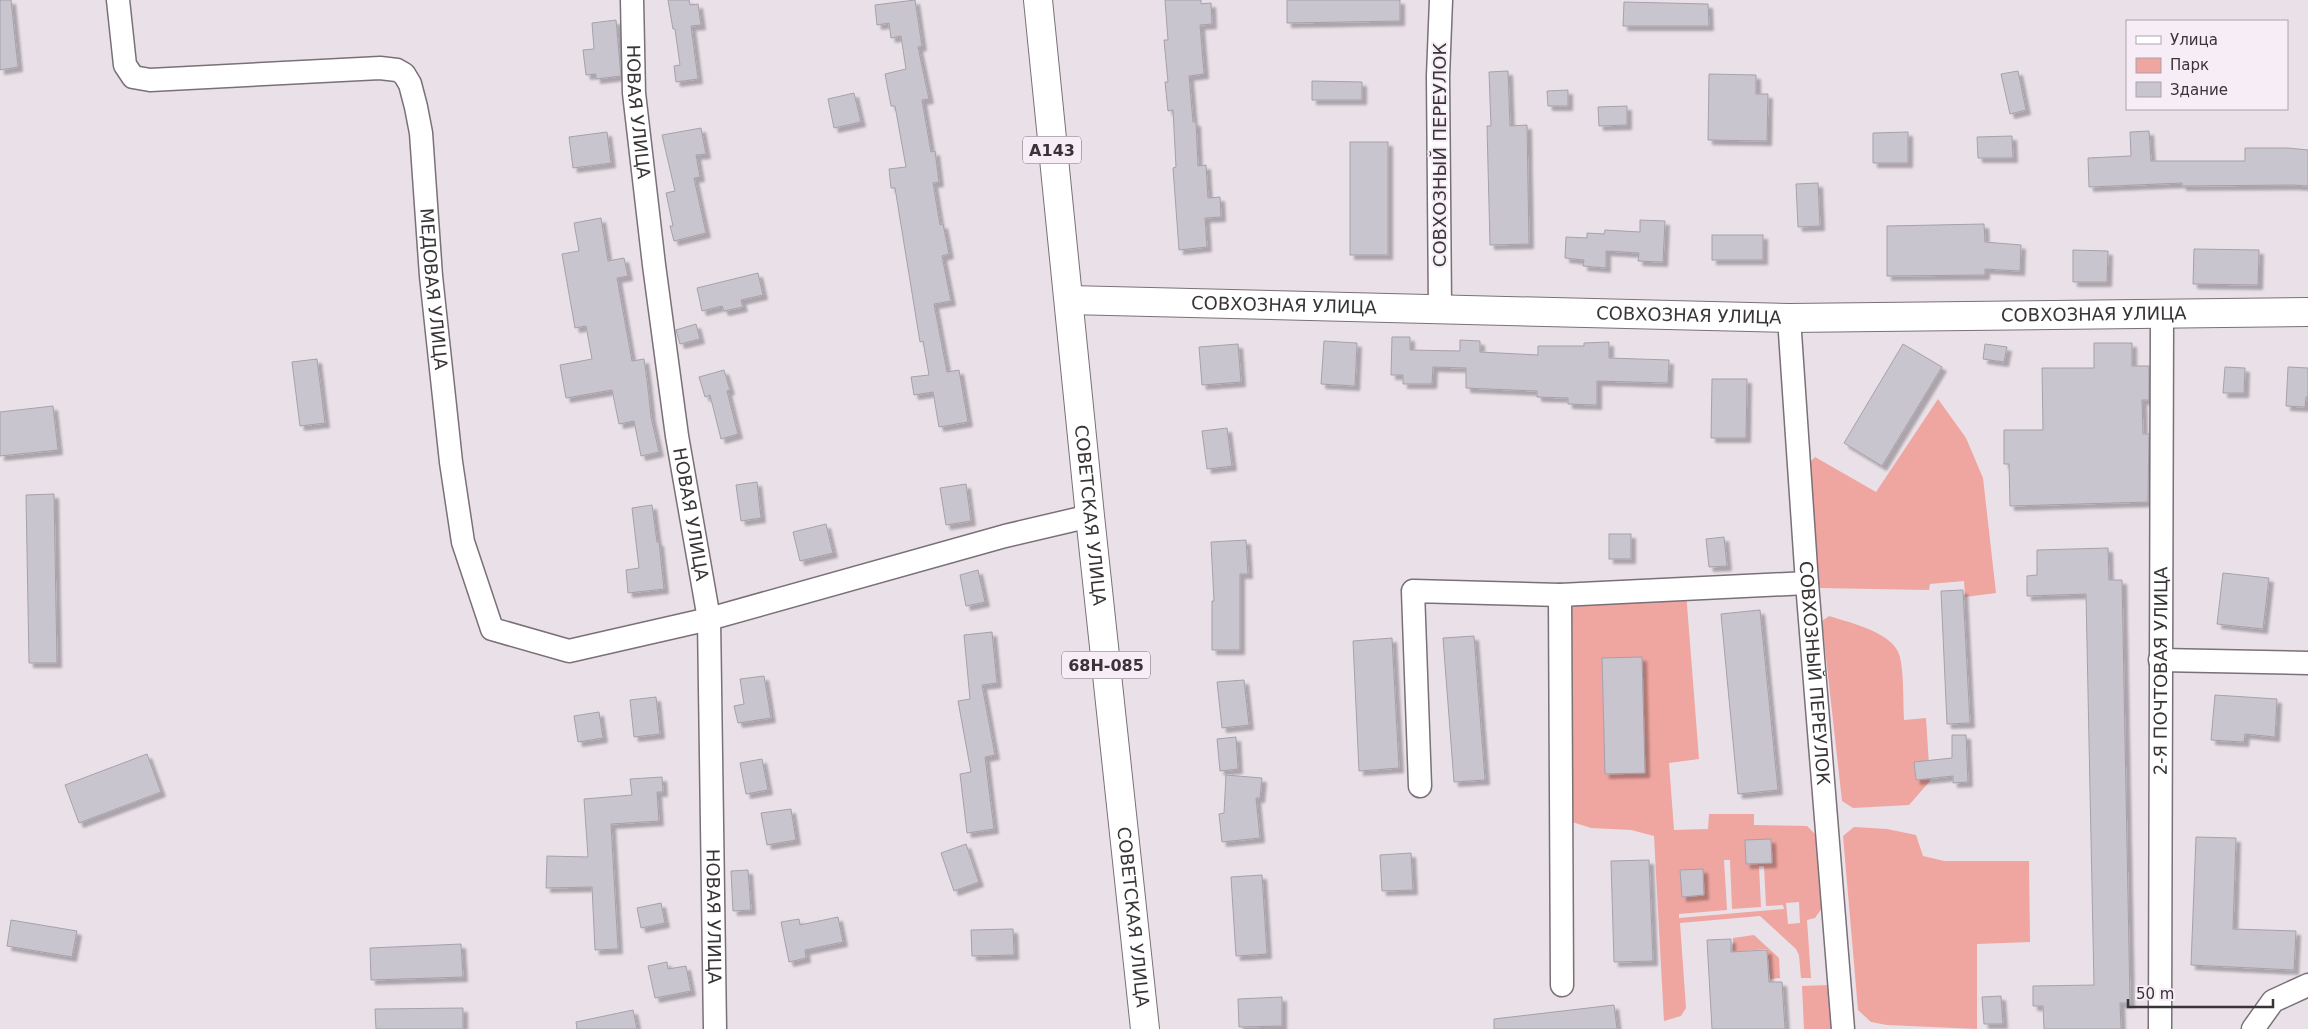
<svg xmlns="http://www.w3.org/2000/svg" width="2308" height="1029" viewBox="0 0 2308 1029" font-family="'DejaVu Sans',sans-serif">
<style>
.green{fill:#efa5a0;fill-rule:evenodd}
.building{fill:#c9c5cf;stroke:#a5a1ab;filter:url(#shadow)}
.lines{fill:none;stroke-linecap:round;stroke-linejoin:round}
.minor-casing{stroke:#797078;stroke-width:25}
.tertiary-casing{stroke:#797078;stroke-width:30}
.primary-casing{stroke:#797078;stroke-width:30}
.minor{stroke:#fff;stroke-width:22}
.tertiary{stroke:#fff;stroke-width:28}
.primary{stroke:#fff;stroke-width:28}
.labels{text-anchor:middle;stroke-width:4;stroke-linejoin:round;paint-order:stroke}
.shield{fill:#f7edf6;stroke:#716c70;stroke-width:1}
.shield-label{font-size:16px;font-weight:bold;fill:#383437}
.street-label{font-size:18px;fill:#383437;stroke:#f7edf6}
</style>
<defs>
<filter id="shadow"><feDropShadow dx="4.5" dy="4.5" stdDeviation="1" flood-color="#0004"/></filter>
</defs>
<rect width="100%" height="100%" fill="#eae0e8"/>
<g class="green">
<polygon points="1938,399 1966,438 1983,478 1996,593 1965,597 1964,581 1930,584 1929,590 1820,588 1808,464 1815,457 1876,492"/>
<path d="M1686,592l13,167 -30,4 5,67 34,-1 1,-15h45v11l53,1 10,10 5,72 -7,10 -8,2 4,58h-10l-2,-23 -3,-6 -36,-33 -80,7 6,85 -5,8 -17,5 -10,-185 -23,-6 -40,-2 -22,-7 -2,-221zM1724,860h6l2,49 29,-2 -2,-41h5l2,40 17,-1 1,4 -105,9v-4l48,-4zM1799,902l1,21 -12,1 -2,-21z"/>
<path d="M1829,616c21,7 65,16 71,41 4,18 3,44 4,63l22,-2 4,63 -21,24 -56,3 -11,-7 -20,-180z"/>
<polygon points="1854,827 1887,829 1916,835 1923,856 1944,861 2029,861 2030,942 1977,944 1977,1029 1887,1025 1871,1022 1858,1010 1843,836"/>
<polygon points="1754,935 1779,958 1780,978 1770,979 1767,949 1733,952 1733,938"/>
<polygon points="1829,985 1831,1029 1804,1029 1802,986"/>
</g>
<g class="building">
<polygon points="0,0 11,0 18,67 0,70"/>
<polygon points="668,0 689,0 690,5 698,4 701,25 691,26 698,79 676,82 674,66 680,65 675,29 673,29"/>
<polygon points="915,0 922,46 918,47 929,99 922,100 931,152 935,151 939,182 933,183 940,225 943,224 949,254 942,256 951,301 934,304 947,372 959,370 968,422 939,427 933,392 914,395 911,377 929,375 923,341 920,342 895,188 891,188 889,169 906,167 895,106 891,106 885,74 906,69 901,36 891,38 889,23 877,25 875,5"/>
<polygon points="1165,0 1201,0 1201,4 1211,3 1212,24 1200,25 1204,74 1189,76 1193,122 1196,122 1198,166 1206,165 1208,198 1220,197 1221,217 1205,218 1207,247 1179,250 1173,168 1176,167 1173,110 1168,111 1165,82 1168,82 1164,40 1168,40"/>
<polygon points="1287,0 1400,0 1400,21 1287,23"/>
<polygon points="1624,2 1708,4 1709,26 1623,26"/>
<polygon points="616,20 621,76 596,79 596,74 586,75 583,50 594,49 592,23"/>
<polygon points="1508,71 1510,126 1527,125 1529,244 1490,245 1487,126 1491,126 1489,72"/>
<polygon points="2018,71 2026,110 2010,114 2001,74"/>
<polygon points="1709,74 1756,75 1756,94 1768,94 1767,141 1708,140"/>
<polygon points="1312,81 1362,82 1362,100 1312,100"/>
<polygon points="1568,90 1568,106 1548,106 1547,91"/>
<polygon points="854,93 861,122 834,128 828,99"/>
<polygon points="1627,106 1627,125 1599,126 1598,107"/>
<polygon points="701,128 706,154 696,155 700,177 694,178 706,233 674,241 670,226 673,226 666,193 675,191 662,135"/>
<polygon points="2149,131 2151,161 2245,161 2245,148 2288,148 2308,150 2308,186 2293,185 2182,186 2182,183 2089,187 2088,158 2131,156 2130,132"/>
<polygon points="607,132 611,163 573,168 569,137"/>
<polygon points="1908,132 1908,163 1873,163 1873,133"/>
<polygon points="2012,136 2013,158 1978,158 1977,137"/>
<rect x="1350" y="142" width="38" height="113"/>
<polygon points="1818,183 1820,226 1798,227 1796,184"/>
<polygon points="601,218 608,261 624,258 628,276 617,278 632,361 644,359 647,380 651,417 659,452 641,456 634,421 619,424 612,390 566,398 560,365 592,359 586,326 575,328 562,254 579,251 574,223"/>
<polygon points="1640,220 1665,221 1663,262 1638,261 1639,253 1606,251 1606,268 1583,266 1584,260 1565,258 1566,237 1587,238 1587,233 1604,234 1605,230 1640,232"/>
<polygon points="1984,224 1985,242 2021,245 2020,271 1985,269 1985,275 1887,276 1887,226"/>
<rect x="1712" y="235" width="51" height="25"/>
<polygon points="2194,249 2259,250 2258,285 2193,284"/>
<polygon points="2073,250 2108,251 2107,282 2073,282"/>
<polygon points="758,273 763,295 741,300 743,307 724,311 722,306 702,311 697,288"/>
<polygon points="696,324 700,339 680,344 676,330"/>
<polygon points="1392,337 1410,337 1410,350 1460,351 1460,340 1480,341 1480,352 1538,355 1538,346 1584,346 1584,343 1609,342 1609,358 1669,360 1668,383 1597,381 1597,405 1568,404 1568,398 1537,397 1537,391 1466,388 1466,368 1433,367 1432,384 1403,384 1403,375 1391,375"/>
<polygon points="1324,341 1357,343 1355,386 1321,384"/>
<polygon points="2094,343 2132,343 2132,366 2149,366 2149,400 2142,400 2143,434 2149,434 2148,502 2010,506 2009,464 2004,464 2004,430 2043,430 2042,368 2094,368"/>
<polygon points="1238,344 1241,382 1202,385 1199,347"/>
<polygon points="1903,344 1942,367 1882,466 1844,443"/>
<polygon points="1985,344 2007,347 2004,362 1983,359"/>
<polygon points="317,359 325,423 300,426 292,362"/>
<polygon points="2225,367 2245,368 2244,393 2223,393"/>
<polygon points="2288,367 2308,368 2308,397 2306,397 2305,407 2286,406"/>
<polygon points="724,370 730,390 727,391 738,434 721,439 710,395 705,397 699,377"/>
<polygon points="1712,379 1747,379 1746,438 1711,438"/>
<polygon points="53,406 58,450 0,456 0,412"/>
<polygon points="1227,428 1232,466 1207,469 1202,431"/>
<polygon points="757,482 761,518 741,521 736,485"/>
<polygon points="966,484 971,521 946,525 940,488"/>
<polygon points="54,494 57,663 29,663 26,495"/>
<polygon points="652,505 657,542 659,542 664,589 628,593 626,570 639,568 632,508"/>
<polygon points="826,524 833,553 800,561 793,532"/>
<rect x="1609" y="534" width="22" height="25"/>
<polygon points="1724,537 1727,566 1709,567 1706,539"/>
<polygon points="1246,540 1248,574 1240,574 1240,650 1212,650 1212,601 1214,601 1211,542"/>
<polygon points="2108,548 2109,580 2122,580 2130,1003 2120,1003 2121,1029 2044,1029 2043,1006 2033,1006 2033,986 2094,985 2086,594 2027,596 2027,576 2037,575 2037,550"/>
<polygon points="978,570 985,602 966,606 960,575"/>
<polygon points="2223,573 2269,578 2263,629 2217,624"/>
<polygon points="1963,590 1970,723 1947,724 1941,591"/>
<polygon points="1760,610 1778,790 1738,794 1721,614"/>
<polygon points="992,632 997,683 982,685 995,755 985,757 994,829 967,833 960,774 971,772 958,701 970,699 964,635"/>
<polygon points="1474,636 1485,780 1454,782 1443,638"/>
<polygon points="1392,638 1399,768 1359,771 1353,641"/>
<polygon points="1642,657 1645,773 1605,774 1602,658"/>
<polygon points="764,676 771,718 738,723 734,706 744,704 740,679"/>
<polygon points="1244,680 1249,725 1222,728 1217,682"/>
<polygon points="2215,695 2277,699 2275,737 2245,734 2244,742 2211,740"/>
<polygon points="656,697 660,734 634,737 630,700"/>
<polygon points="599,712 603,738 578,742 574,716"/>
<polygon points="1952,735 1966,735 1968,782 1953,783 1953,776 1916,780 1914,762 1952,758"/>
<polygon points="1236,737 1238,769 1220,771 1217,739"/>
<polygon points="147,754 161,792 79,823 65,785"/>
<polygon points="762,759 768,790 746,794 740,763"/>
<polygon points="1226,775 1262,778 1260,798 1256,798 1260,838 1222,842 1219,814 1224,813"/>
<polygon points="662,777 663,792 657,792 659,821 611,824 618,949 595,950 592,887 546,888 547,856 588,857 584,799 632,795 630,779"/>
<polygon points="791,809 796,840 767,845 761,813"/>
<polygon points="2196,837 2236,838 2233,929 2296,931 2294,970 2191,965"/>
<polygon points="1771,839 1772,863 1746,864 1745,840"/>
<polygon points="966,844 979,882 954,891 941,853"/>
<polygon points="1411,853 1413,890 1382,891 1380,855"/>
<polygon points="1649,860 1653,961 1614,962 1611,861"/>
<polygon points="1703,869 1704,895 1682,897 1680,870"/>
<polygon points="748,870 751,910 733,911 731,871"/>
<polygon points="1262,875 1267,954 1236,956 1231,877"/>
<polygon points="661,903 665,923 641,928 637,908"/>
<polygon points="838,917 843,942 805,950 806,958 789,962 781,922 799,919 800,925"/>
<polygon points="11,920 77,931 72,957 7,946"/>
<polygon points="1013,929 1014,955 972,956 971,930"/>
<polygon points="1731,939 1731,952 1767,950 1769,982 1782,982 1785,1029 1712,1029 1707,940"/>
<polygon points="461,944 463,977 371,980 370,948"/>
<polygon points="667,962 668,969 686,966 691,991 655,998 648,966"/>
<polygon points="2001,996 2003,1024 1984,1024 1982,997"/>
<polygon points="1282,997 1282,1026 1239,1027 1238,999"/>
<polygon points="1614,1005 1617,1029 1494,1029 1494,1019"/>
<polygon points="463,1008 463,1029 376,1029 375,1009"/>
<polygon points="633,1010 637,1029 577,1029 576,1022"/>
</g>
<g class="lines">
<defs>
<g id="minor">
<path id="s1" d="M118,0l7,65 8,12 17,3 230,-12 17,2 7,4 6,10 6,23 5,26 10,143 20,186 12,80 29,87 77,22 140,-32 296,-83 85,-20"/>
<path id="s2" d="M632,0l2,93 20,172 23,171 32,183 6,410"/>
<polyline points="1440,309 1438,76 1441,0"/>
<path id="s3" d="M1789,318l18,265 36,446"/>
<polyline points="1560,595 1562,985"/>
<polyline points="2160,660 2308,663"/>
<polyline points="1420,786 1413,591 1560,595 1807,583"/>
<path id="s4" d="M2160,1029l2,-715"/>
<polyline points="2253,1029 2273,1001 2308,985"/>
</g>
<g id="tertiary">
<path id="s5" d="M1069,300l720,18 519,-6"/>
</g>
<g id="primary">
<path id="s6" d="M1038,0l52,516 55,513"/>
</g>
</defs>
<use href="#minor" class="minor-casing"/>
<use href="#tertiary" class="tertiary-casing"/>
<use href="#primary" class="primary-casing"/>
<use href="#minor" class="minor"/>
<use href="#tertiary" class="tertiary"/>
<use href="#primary" class="primary"/>
</g>
<g class="labels">
<g class="shield">
<rect x="1023" y="136.5" width="58" height="27" rx="4"/>
<rect x="1062" y="651.5" width="88" height="27" rx="4"/>
</g>
<g class="shield-label">
<text x="1052" y="156">А143</text>
<text x="1106" y="671">68Н-085</text>
</g>
<g class="street-label">
<text dy="6" stroke="none"><textPath href="#s2" startOffset="112">НОВАЯ УЛИЦА</textPath></text>
<text transform="translate(1440 155) rotate(-90)" y="6">СОВХОЗНЫЙ ПЕРЕУЛОК</text>
<text dy="6" stroke="none"><textPath href="#s1" startOffset="571">МЕДОВАЯ УЛИЦА</textPath></text>
<text dy="6" stroke="none"><textPath href="#s5" startOffset="215">СОВХОЗНАЯ УЛИЦА</textPath></text>
<text dy="6" stroke="none"><textPath href="#s5" startOffset="1025">СОВХОЗНАЯ УЛИЦА</textPath></text>
<text dy="6" stroke="none"><textPath href="#s5" startOffset="620">СОВХОЗНАЯ УЛИЦА</textPath></text>
<text dy="6" stroke="none"><textPath href="#s2" startOffset="518">НОВАЯ УЛИЦА</textPath></text>
<text dy="6" stroke="none"><textPath href="#s6" startOffset="518">СОВЕТСКАЯ УЛИЦА</textPath></text>
<text dy="6" stroke="none"><textPath href="#s4" startOffset="358">2-Я ПОЧТОВАЯ УЛИЦА</textPath></text>
<text dy="6" stroke="none"><textPath href="#s3" startOffset="356">СОВХОЗНЫЙ ПЕРЕУЛОК</textPath></text>
<text dy="6" stroke="none"><textPath href="#s2" startOffset="922">НОВАЯ УЛИЦА</textPath></text>
<text dy="6" stroke="none"><textPath href="#s6" startOffset="922">СОВЕТСКАЯ УЛИЦА</textPath></text>
</g>
</g>
<rect x="2126" y="20" width="162" height="90" fill="#f7edf6" stroke="#aba3aa"/>
<rect x="2136" y="36" width="25" height="8" fill="#ffffff" stroke="#aba3aa"/>
<text x="2170" y="45" font-size="15" fill="#383437">Улица</text>
<rect x="2136" y="58" width="25" height="15" fill="#efa5a0" stroke="#aba3aa"/>
<text x="2170" y="70" font-size="15" fill="#383437">Парк</text>
<rect x="2136" y="82" width="25" height="15" fill="#c9c5cf" stroke="#aba3aa"/>
<text x="2170" y="95" font-size="15" fill="#383437">Здание</text>
<path d="M2128 999v8h145v-8" fill="none" stroke="#383437" stroke-width="2.5"/>
<text x="2136" y="999" font-size="15" fill="#383437" stroke="#f7edf6" stroke-width="4" paint-order="stroke">50 m</text>
</svg>
